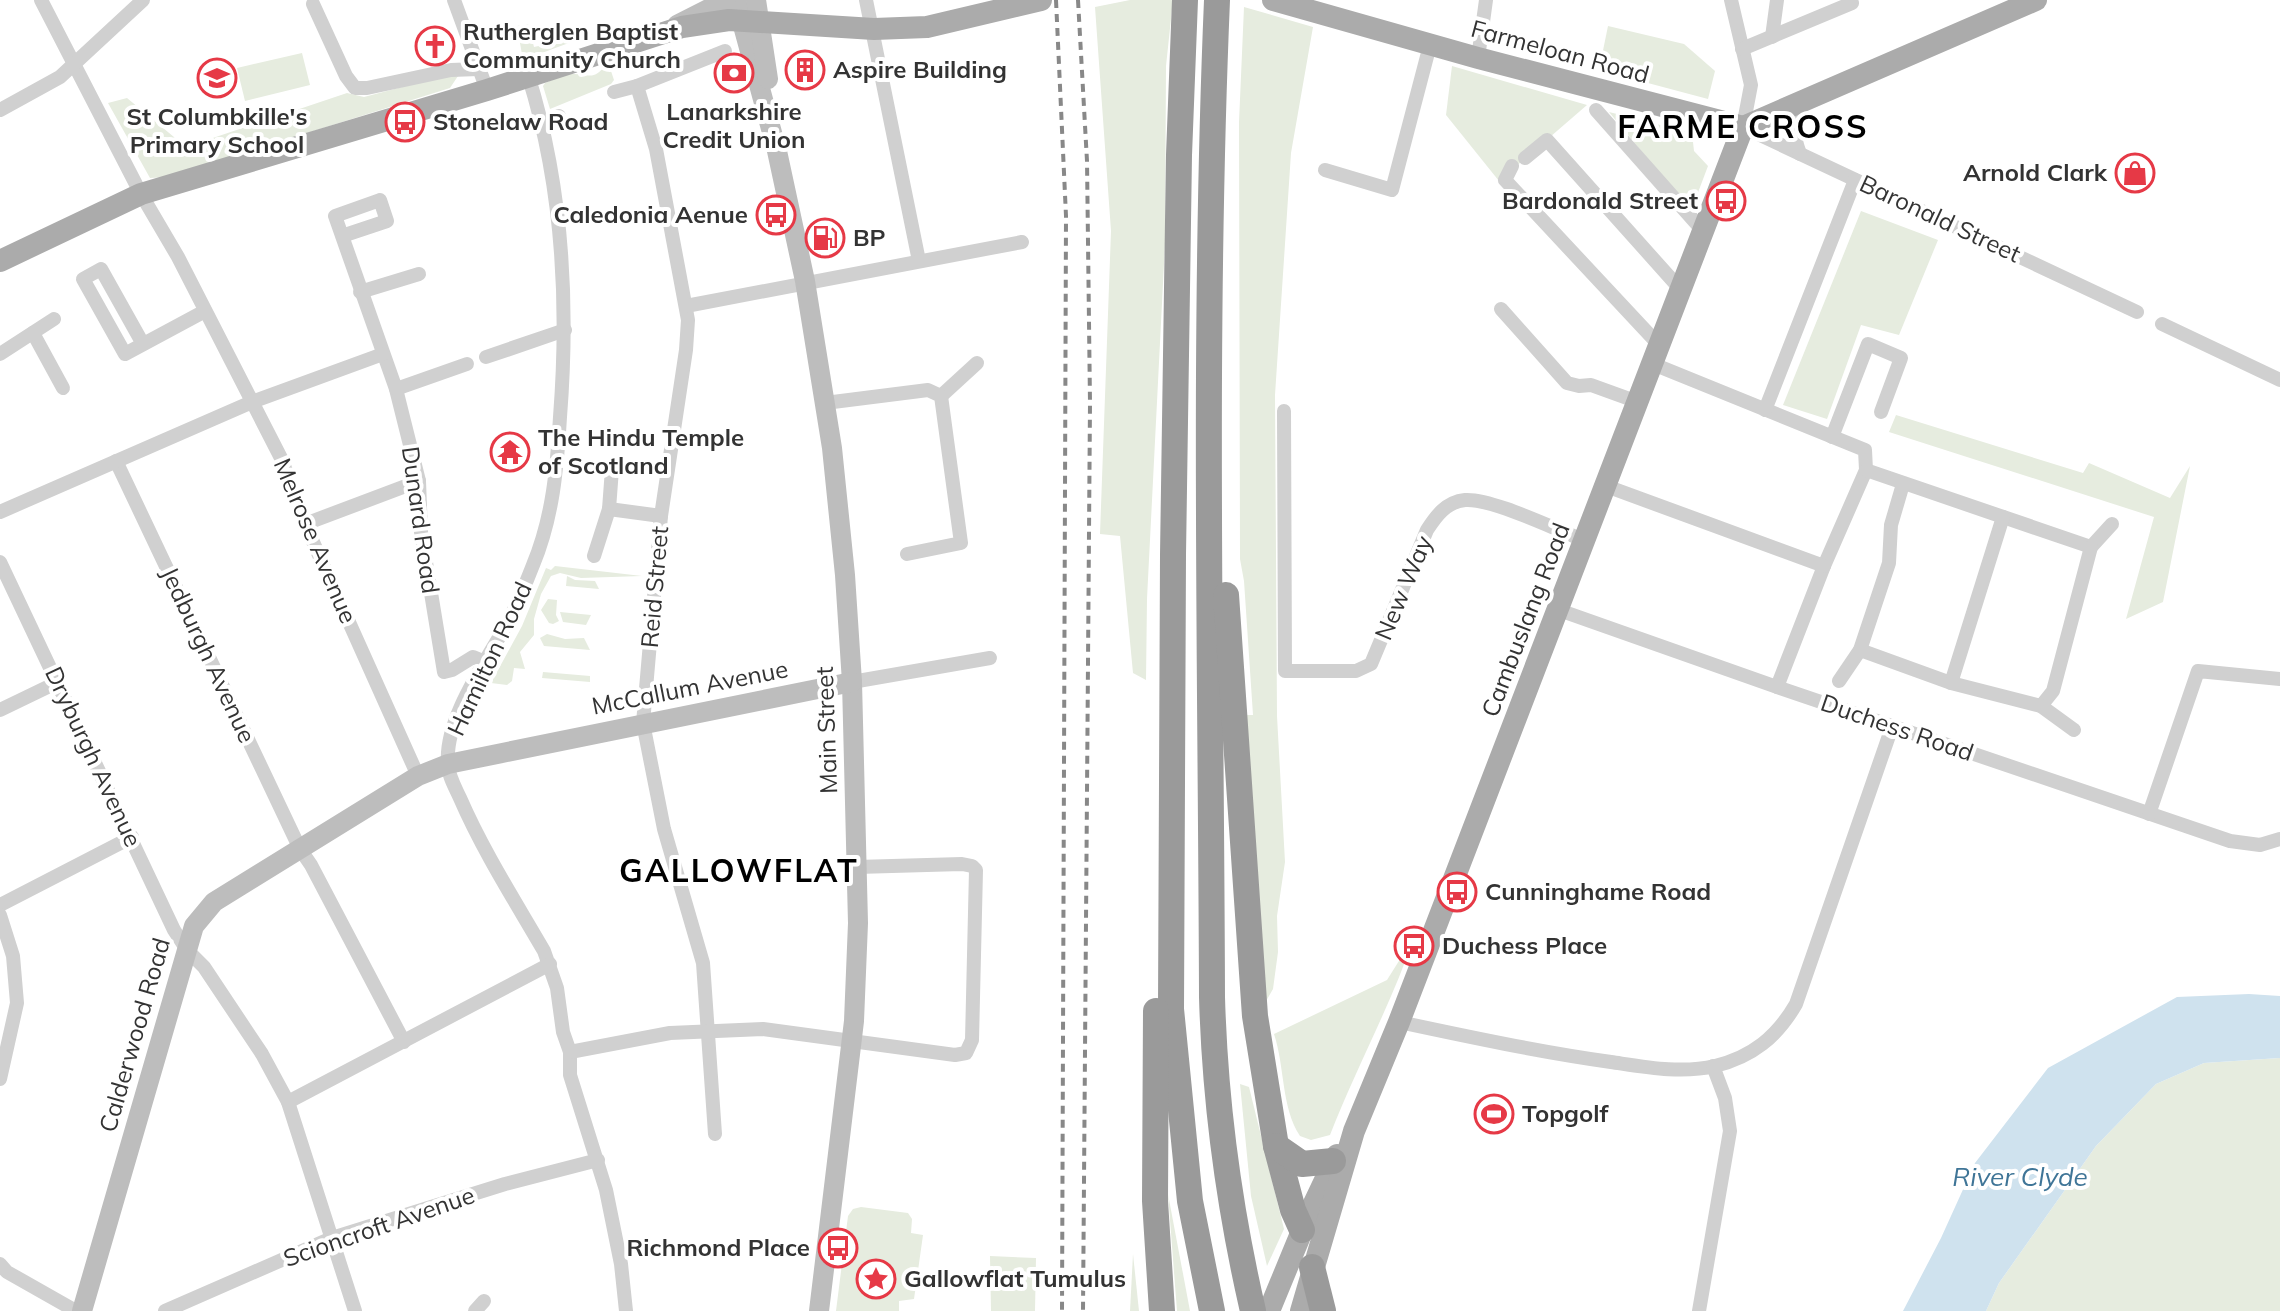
<svg xmlns="http://www.w3.org/2000/svg" width="2280" height="1311" viewBox="0 0 2280 1311" font-family="Mulish,sans-serif">
<style>
.green{fill:#e6ecdf}
.water{fill:#cfe2ee}
.lines{fill:none;stroke-linecap:round;stroke-linejoin:round}
.street{stroke:#d0d0d0;stroke-width:14}
.secondary{stroke:#bdbdbd;stroke-width:20}
.primary{stroke:#ababab;stroke-width:22}
.highway{stroke:#9a9a9a;stroke-width:26}
.rail{stroke:#888;stroke-width:4;stroke-dasharray:8 6;stroke-linecap:butt}
.labels{text-anchor:middle;stroke-width:8;stroke-linejoin:round;paint-order:stroke}
.poi-label{font-size:24px;font-weight:bold;fill:#333;stroke:#fff;text-anchor:start}
.street-label{font-size:24px;fill:#333;stroke:#fff}
.water-label{font-size:26px;font-style:italic;fill:#3f7597;stroke:#fff}
.district-label{font-size:32px;font-weight:bold;letter-spacing:2px;fill:#000;stroke:#fff}
</style>
<rect width="100%" height="100%" fill="#fff"/>
<g class="green">
<polygon points="1130,0 1173,0 1166,66 1165,244 1147,599 1146,680 1133,673 1120,536 1100,534 1111,231 1095,7"/>
<polygon points="1244,7 1313,27 1291,153 1275,395 1277,716 1285,862 1277,916 1278,952 1273,989 1262,1008 1246,715 1253,715 1244,581 1240,559 1239,122"/>
<polygon points="528,24 534,47 593,34 523,60 517,26"/>
<polygon points="1608,26 1684,44 1715,71 1708,99 1599,70"/>
<polygon points="302,53 310,85 245,101 237,68"/>
<path d="M608,62l6,18 -3,4 -61,25 -7,-23 2,-3c8,-3 19,-9 27,-9 19,0 21,8 36,-12z"/>
<polygon points="1452,66 1587,105 1499,181 1446,115"/>
<polygon points="452,74 458,76 450,88 168,177 150,178 108,103 127,98 186,147 347,93 364,97"/>
<polygon points="1609,112 1692,133 1694,151 1708,166 1691,211"/>
<polygon points="1861,211 1938,240 1899,335 1861,325 1827,419 1783,405"/>
<polygon points="1896,415 2083,473 2089,463 2170,498 2190,466 2163,602 2126,619 2154,517 1889,432"/>
<polygon points="555,566 642,576 581,578 560,573 551,576 541,594 534,619 534,635 520,652 525,669 514,668 512,681 507,685 491,683 522,626 546,568 551,570"/>
<polygon points="567,576 575,580 595,581 599,589 566,586"/>
<polygon points="548,599 557,600 556,615 559,621 553,624 549,623 541,610"/>
<polygon points="560,612 591,615 586,625 563,622"/>
<polygon points="547,634 565,639 584,638 590,650 544,646 540,638"/>
<polygon points="543,672 590,676 590,682 542,678"/>
<path d="M1414,937c-23,68 -58,131 -84,198l-19,5 -11,-4c-19,-29 -15,-69 -26,-102l113,-54z"/>
<polygon points="2280,1058 2280,1311 1986,1311 1999,1283 2096,1146 2156,1084 2204,1063"/>
<polygon points="1240,1084 1249,1087 1284,1229 1267,1266 1251,1196"/>
<polygon points="1168,1194 1190,1311 1177,1311"/>
<polygon points="861,1207 908,1213 912,1219 911,1233 923,1235 914,1299 899,1301 899,1311 836,1311 848,1216 853,1209"/>
<polygon points="1133,1254 1139,1311 1130,1311"/>
<polygon points="990,1256 1036,1258 1035,1311 991,1311"/>
</g>
<polygon class="water" points="2249,994 2280,996 2280,1058 2204,1063 2156,1084 2096,1146 1999,1283 1986,1311 1903,1311 1941,1238 1975,1163 2048,1068 2177,997"/>
<g class="lines">
<g class="street">
<polyline points="41,0 141,194 178,257 282,460 305,524 418,776"/>
<polyline points="454,0 487,90"/>
<polyline points="866,0 919,261"/>
<polyline points="1731,0 1751,85 1743,127 2137,312"/>
<polyline points="313,4 346,76 355,88 367,88 451,70 478,69"/>
<polyline points="1772,37 1777,0"/>
<polyline points="1742,49 1852,3 1850,0"/>
<polyline points="1478,58 1486,0"/>
<path d="M528,75c35,111 41,227 32,342 -3,51 -7,100 -27,148 -7,18 -15,37 -24,55 -21,39 -65,98 -61,144 0,11 7,23 12,34 23,53 55,103 84,153l13,37 6,44 7,20v23l36,115 15,74 5,47"/>
<polyline points="637,86 656,149 688,320 686,350 661,516 643,723 664,829 703,963 715,1134"/>
<polyline points="614,92 637,86 725,51"/>
<polyline points="0,110 60,77 143,0"/>
<polyline points="1596,110 1704,232"/>
<polyline points="543,122 559,116"/>
<path d="M1800,154c-7,-19 -10,-37 4,-54"/>
<polyline points="1525,158 1547,140 1682,291"/>
<polyline points="1512,166 1505,180 1660,346"/>
<polyline points="1325,170 1392,190 1430,45"/>
<polyline points="342,236 387,221 380,200 335,216 396,389 419,481 421,532 444,672 452,670 473,657 485,662"/>
<polyline points="360,292 419,274"/>
<polyline points="686,306 1022,242"/>
<polyline points="1501,309 1567,383 1579,386 1591,385 1638,402"/>
<polyline points="2162,324 2280,380"/>
<polyline points="33,333 63,388"/>
<polyline points="143,344 101,269 83,279 125,354 205,311"/>
<polyline points="0,354 54,319"/>
<polyline points="486,357 565,330"/>
<polyline points="1653,364 1865,450 1866,470 1824,566 1777,687"/>
<polyline points="396,389 467,364"/>
<polyline points="941,396 977,363"/>
<polyline points="825,403 928,390 941,396 961,543 907,554"/>
<polyline points="1765,410 1855,180"/>
<path d="M1284,411l1,260h71l15,-7 56,-134c9,-14 19,-28 38,-30 27,-2 91,30 119,40"/>
<polyline points="1832,437 1868,344 1901,358 1881,412"/>
<polyline points="116,461 300,849 311,865 404,1042"/>
<polyline points="1866,470 2091,547 2112,524"/>
<polyline points="1606,486 1824,566"/>
<polyline points="609,509 661,516"/>
<polyline points="0,512 252,402 383,354"/>
<polyline points="305,524 419,481"/>
<polyline points="594,556 609,509 612,469"/>
<polyline points="0,562 174,930 187,950 204,967 262,1054 288,1102 355,1311"/>
<polyline points="1556,609 1777,687 2230,841 2260,845 2280,839"/>
<polyline points="1860,650 1951,683 2003,517"/>
<polyline points="1839,681 1860,650 1889,563 1891,525 1903,484"/>
<polyline points="852,682 990,658"/>
<polyline points="1951,683 2041,706 2053,691 2091,547"/>
<polyline points="2041,706 2074,730"/>
<polyline points="0,710 58,682"/>
<polyline points="2149,814 2198,671 2280,679"/>
<polyline points="0,905 132,837"/>
<polyline points="0,915 13,956 17,1003 0,1079"/>
<path d="M1399,1022c70,15 141,30 212,40 34,5 70,12 104,4 37,-9 62,-29 81,-62l96,-277"/>
<polyline points="570,1052 670,1033 763,1029 955,1055 966,1053 972,1040 976,870 972,866 962,864 857,867"/>
<polyline points="288,1102 550,964"/>
<polyline points="0,1264 7,1272 76,1311"/>
<polyline points="165,1311 332,1238 505,1184 598,1160"/>
<polyline points="475,1311 484,1301"/>
<polyline points="1699,1311 1730,1131 1725,1098 1713,1066"/>
</g>
<g class="secondary">
<polyline points="736,0 777,151 805,281 832,448 845,575 852,682 858,923 854,1021 819,1311"/>
<polyline points="756,0 768,79"/>
<polyline points="677,25 726,0"/>
<polyline points="82,1311 194,926 214,902 418,776 448,764 852,682"/>
</g>
<g class="primary">
<polyline points="1273,0 1478,58 1743,127"/>
<polyline points="1743,127 2036,0"/>
<polyline points="0,261 141,194 487,90 682,27 729,20 874,29 927,27 1041,0"/>
<polyline points="1269,1311 1309,1214 1337,1155"/>
<polyline points="1301,1311 1354,1131 1399,1022 1743,127"/>
</g>
<g class="highway">
<polyline points="1185,0 1179,155 1173,555 1171,1009 1190,1201 1212,1311"/>
<path d="M1217,0c-14,332 -6,665 -5,997 3,106 17,210 41,314"/>
<polyline points="1226,595 1255,1016 1276,1146 1293,1210 1302,1230"/>
<polyline points="1156,1011 1155,1201 1162,1311"/>
<polyline points="1276,1146 1302,1164 1333,1161"/>
<polyline points="1312,1267 1323,1311"/>
</g>
<g class="rail">
<polyline points="1056,0 1066,216 1062,1311"/>
<polyline points="1078,0 1087,161 1090,403 1083,1311"/>
</g>
</g>
<defs>
<symbol id="church-ring" viewBox="-11 -11 22 22"><circle r="9.5" fill="#fff" stroke="#e63946" stroke-width="1.5"/><path d="M-1.2-6h2.4v3.5h3.3v2.4h-3.3V6h-2.4V-.1h-3.3v-2.4h3.3Z" fill="#e63946"/></symbol>
<symbol id="building-ring" viewBox="-11 -11 22 22"><circle r="9.5" fill="#fff" stroke="#e63946" stroke-width="1.5"/><path d="M-4-6H4V6H1V3H-1V6H-4ZM-2.5-4.3h1.7v1.8h-1.7ZM.8-4.3h1.7v1.8H.8ZM-2.5-1h1.7V.8h-1.7ZM.8-1h1.7V.8H.8Z" fill="#e63946"/></symbol>
<symbol id="bank-ring" viewBox="-11 -11 22 22"><circle r="9.5" fill="#fff" stroke="#e63946" stroke-width="1.5"/><path d="M-6-4H6V4H-6ZM0-2.3a2.3 2.3 0 1 0 0 4.6a2.3 2.3 0 1 0 0-4.6Z" fill="#e63946"/></symbol>
<symbol id="school-ring" viewBox="-11 -11 22 22"><circle r="9.5" fill="#fff" stroke="#e63946" stroke-width="1.5"/><path d="M0-5L7-2L0 1L-7-2ZM-4 1L0 2.5L4 1V4Q0 6-4 4Z" fill="#e63946"/></symbol>
<symbol id="bus-ring" viewBox="-11 -11 22 22"><circle r="9.5" fill="#fff" stroke="#e63946" stroke-width="1.5"/><path d="M-5-6H5V4H4V6H2V4H-2V6H-4V4H-5ZM-3.5-4V0h7V-4ZM-3.5 1.2v1.5H-2V1.2ZM2 1.2v1.5H3.5V1.2Z" fill="#e63946"/></symbol>
<symbol id="shop-ring" viewBox="-11 -11 22 22"><circle r="9.5" fill="#fff" stroke="#e63946" stroke-width="1.5"/><path d="M-5-2.5h2.3a2.7 3.5 0 0 1 5.4 0H5L5.5 6h-11ZM-1.5-2.5h3a1.5 2.3 0 0 0-3 0Z" fill="#e63946"/></symbol>
<symbol id="fuel-ring" viewBox="-11 -11 22 22"><circle r="9.5" fill="#fff" stroke="#e63946" stroke-width="1.5"/><path d="M-5.5-6h7V0h2V4h1.3V-2.5L3-4.5l.8-.8L6-3V5H2.5V1h-1V6h-7ZM-4.2-4.7v3.2H.2V-4.7Z" fill="#e63946"/></symbol>
<symbol id="temple-ring" viewBox="-11 -11 22 22"><circle r="9.5" fill="#fff" stroke="#e63946" stroke-width="1.5"/><path d="M0-6L5-2H3V0L6.5 2.5H4V6H1.5V3h-3V6H-4V2.5H-6.5L-3 0V-2H-5Z" fill="#e63946"/></symbol>
<symbol id="stadium-ring" viewBox="-11 -11 22 22"><circle r="9.5" fill="#fff" stroke="#e63946" stroke-width="1.5"/><path d="M0-5a6.5 5 0 1 0 0 10a6.5 5 0 1 0 0-10ZM-3.5-1.8h7v3.6h-7Z" fill="#e63946"/></symbol>
<symbol id="sight-ring" viewBox="-11 -11 22 22"><circle r="9.5" fill="#fff" stroke="#e63946" stroke-width="1.5"/><path d="M0-6L1.8-2.2L6-1.7L2.9 1.2L3.7 5.4L0 3.3L-3.7 5.4L-2.9 1.2L-6-1.7L-1.8-2.2Z" fill="#e63946"/></symbol>
</defs>
<g fill-rule="evenodd">
<use href="#church-ring" x="413" y="24" width="44" height="44"/>
<use href="#building-ring" x="783" y="48" width="44" height="44"/>
<use href="#bank-ring" x="712" y="51" width="44" height="44"/>
<use href="#school-ring" x="195" y="56" width="44" height="44"/>
<use href="#bus-ring" x="383" y="100" width="44" height="44"/>
<use href="#shop-ring" x="2113" y="151" width="44" height="44"/>
<use href="#bus-ring" x="1704" y="179" width="44" height="44"/>
<use href="#bus-ring" x="754" y="193" width="44" height="44"/>
<use href="#fuel-ring" x="803" y="216" width="44" height="44"/>
<use href="#temple-ring" x="488" y="430" width="44" height="44"/>
<use href="#bus-ring" x="1435" y="870" width="44" height="44"/>
<use href="#bus-ring" x="1392" y="924" width="44" height="44"/>
<use href="#stadium-ring" x="1472" y="1092" width="44" height="44"/>
<use href="#bus-ring" x="816" y="1226" width="44" height="44"/>
<use href="#sight-ring" x="854" y="1257" width="44" height="44"/>
</g>
<g class="labels">
<g class="poi-label">
<text x="463" y="40">Rutherglen Baptist<tspan x="463" dy="28">Community Church</tspan></text>
<text x="833" y="78">Aspire Building</text>
<text x="734" y="120" text-anchor="middle">Lanarkshire<tspan x="734" dy="28">Credit Union</tspan></text>
<text x="217" y="125" text-anchor="middle">St Columbkille's<tspan x="217" dy="28">Primary School</tspan></text>
<text x="433" y="130">Stonelaw Road</text>
<text x="2107" y="181" text-anchor="end">Arnold Clark</text>
<text x="1698" y="209" text-anchor="end">Bardonald Street</text>
<text x="748" y="223" text-anchor="end">Caledonia Aenue</text>
<text x="853" y="246">BP</text>
<text x="538" y="446">The Hindu Temple<tspan x="538" dy="28">of Scotland</tspan></text>
<text x="1485" y="900">Cunninghame Road</text>
<text x="1442" y="954">Duchess Place</text>
<text x="1522" y="1122">Topgolf</text>
<text x="810" y="1256" text-anchor="end">Richmond Place</text>
<text x="904" y="1287">Gallowflat Tumulus</text>
</g>
<g class="street-label">
<text transform="translate(1560 52) rotate(15)" y="8">Farmeloan Road</text>
<text transform="translate(1940 219) rotate(25)" y="8">Baronald Street</text>
<text transform="translate(420 520) rotate(82)" y="8">Dunard Road</text>
<text transform="translate(315 541) rotate(67)" y="8">Melrose Avenue</text>
<text transform="translate(655 587) rotate(-85)" y="8">Reid Street</text>
<text transform="translate(1404 588) rotate(-67)" y="8">New Way</text>
<text transform="translate(1526 620) rotate(-69)" y="8">Cambuslang Road</text>
<text transform="translate(208 655) rotate(65)" y="8">Jedburgh Avenue</text>
<text transform="translate(490 659) rotate(-65)" y="8">Hamilton Road</text>
<text transform="translate(690 688) rotate(-11)" y="8">McCallum Avenue</text>
<text transform="translate(1897 728) rotate(19)" y="8">Duchess Road</text>
<text transform="translate(827 730) rotate(-92)" y="8">Main Street</text>
<text transform="translate(93 757) rotate(65)" y="8">Dryburgh Avenue</text>
<text transform="translate(135 1035) rotate(-74)" y="8">Calderwood Road</text>
<text transform="translate(379 1227) rotate(-19)" y="8">Scioncroft Avenue</text>
</g>
<g class="water-label">
<text x="2020" y="1186">River Clyde</text>
</g>
<g class="district-label">
<text x="1743" y="138">FARME CROSS</text>
<text x="739" y="882">GALLOWFLAT</text>
</g>
</g>
</svg>
